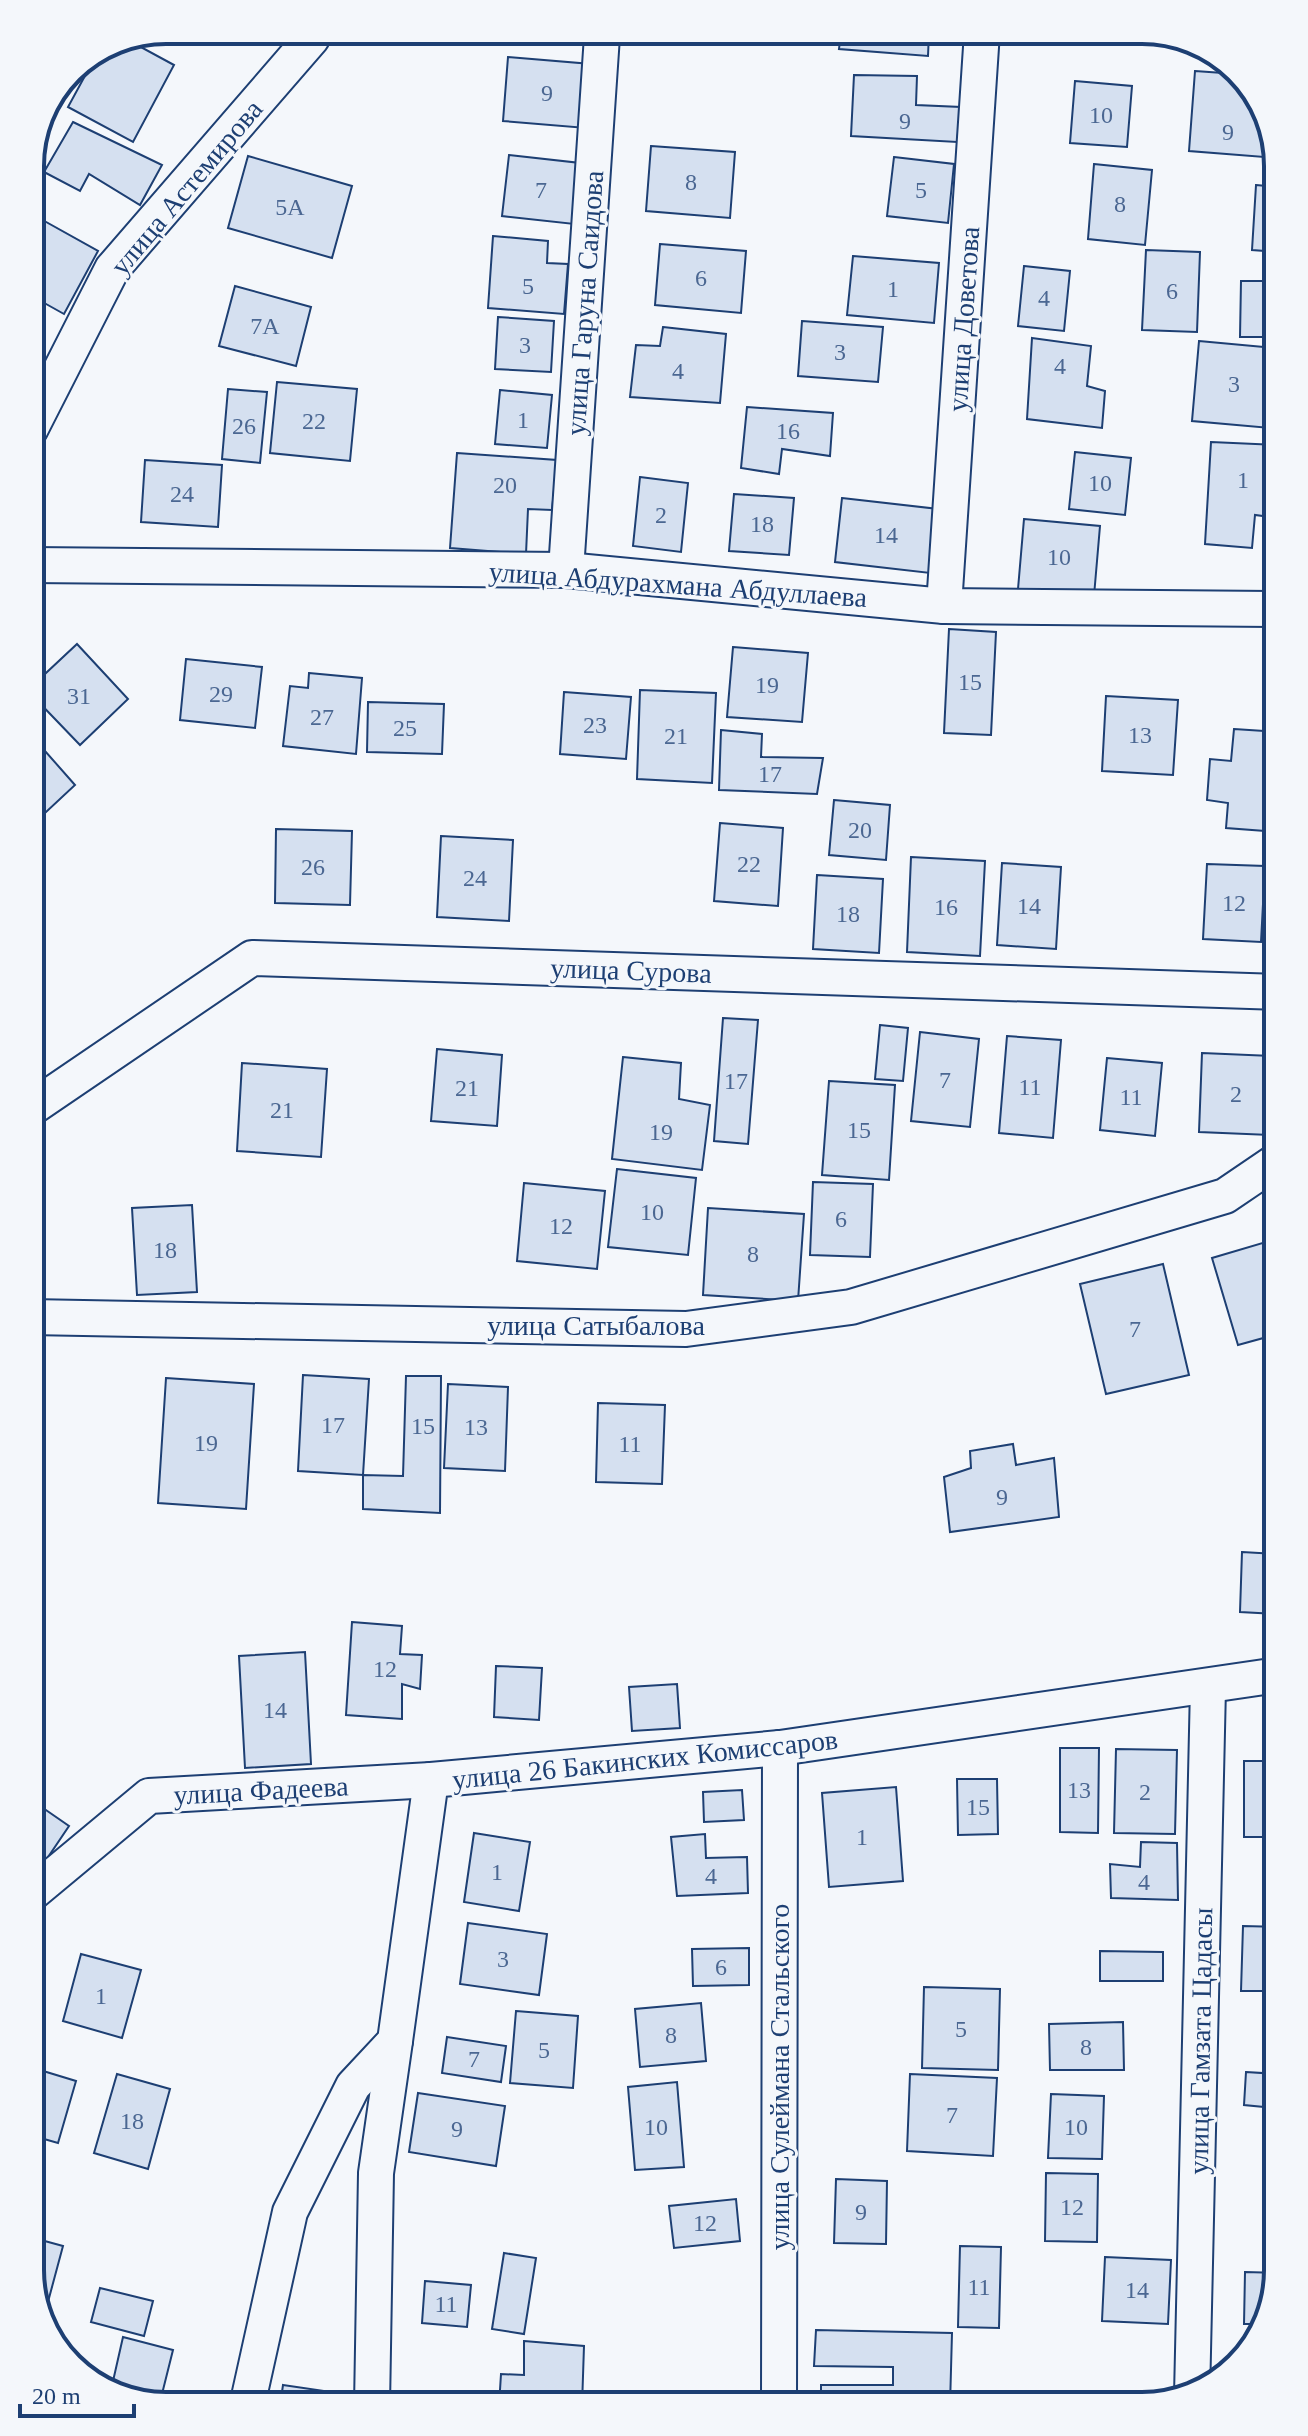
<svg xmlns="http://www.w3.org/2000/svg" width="1308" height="2436" viewBox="0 0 1308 2436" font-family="'Times New Roman',serif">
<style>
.building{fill:#d5e0f0;stroke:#1d3f73;stroke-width:2}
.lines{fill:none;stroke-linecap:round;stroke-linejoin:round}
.street-casing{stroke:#1d3f73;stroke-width:38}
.street{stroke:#f4f7fb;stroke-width:34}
.labels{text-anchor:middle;stroke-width:6;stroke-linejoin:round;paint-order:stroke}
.number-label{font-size:24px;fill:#4b6792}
.street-label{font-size:28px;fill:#1d3f73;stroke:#f4f7fb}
.rim{fill:none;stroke:#1d3f73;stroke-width:4}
</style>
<rect width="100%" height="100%" fill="#f4f7fb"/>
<g class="building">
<polygon points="929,32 928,56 839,49 841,33"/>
<polygon points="114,40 128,40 174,65 133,142 68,107 99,50"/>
<polygon points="508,57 591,64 586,128 503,121"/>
<polygon points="1195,71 1237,74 1267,113 1264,157 1189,151"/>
<polygon points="854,75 917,76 916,105 961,107 957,142 851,136"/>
<polygon points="1075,81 1132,86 1127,147 1070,143"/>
<polygon points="73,122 162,165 140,205 89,174 80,191 44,172"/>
<polygon points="651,146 735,152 730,218 646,211"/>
<polygon points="509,155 580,163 574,224 502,216"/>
<polygon points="248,156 352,186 332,258 228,228"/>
<polygon points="894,157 954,164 948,223 887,216"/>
<polygon points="1094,164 1152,170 1145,245 1088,239"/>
<polygon points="1256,185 1278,187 1278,252 1252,250"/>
<polygon points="30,213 98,251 64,314 30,295"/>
<polygon points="493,236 548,241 547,263 568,264 564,314 488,308"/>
<polygon points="660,244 746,251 741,313 655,305"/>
<polygon points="1146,250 1200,252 1197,332 1142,330"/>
<polygon points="853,256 939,263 934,323 847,315"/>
<polygon points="1024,266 1070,271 1064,331 1018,326"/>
<polygon points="1241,281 1278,281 1278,337 1240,337"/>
<polygon points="235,286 311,307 296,366 219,346"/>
<polygon points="498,317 554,321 551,372 495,369"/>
<polygon points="802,321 883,327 878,382 798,376"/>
<polygon points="663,327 726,334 720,403 630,397 636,345 660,346"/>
<polygon points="1032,338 1091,346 1087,386 1105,391 1102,428 1027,419"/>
<polygon points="1199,341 1276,348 1270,428 1192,421"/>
<polygon points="277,382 357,389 350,461 270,453"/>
<polygon points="228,389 267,392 260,463 222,459"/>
<polygon points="500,390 552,395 547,448 495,444"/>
<polygon points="747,407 833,413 830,456 782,449 779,474 741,468"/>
<polygon points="1211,442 1278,445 1278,518 1255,515 1252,548 1205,544"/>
<polygon points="1075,452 1131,458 1125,515 1069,509"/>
<polygon points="457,453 557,460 552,510 528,509 526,554 450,548"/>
<polygon points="145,460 222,465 218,527 141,522"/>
<polygon points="640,477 688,483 681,552 633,546"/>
<polygon points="734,494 794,498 789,555 729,551"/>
<polygon points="842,498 938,509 930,573 835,562"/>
<polygon points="1024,519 1100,526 1094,596 1018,589"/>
<polygon points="949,629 996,632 991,735 944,733"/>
<polygon points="77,644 128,699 80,745 30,693 30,688"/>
<polygon points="733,647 808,653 802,722 727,717"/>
<polygon points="186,659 262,667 255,728 180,720"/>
<polygon points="309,673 362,678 356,754 283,746 290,686 308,688"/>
<polygon points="640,690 716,693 712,783 637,779"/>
<polygon points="564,692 631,697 626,759 560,754"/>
<polygon points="1106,696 1178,700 1173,775 1102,771"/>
<polygon points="368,702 444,704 442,754 367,752"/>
<polygon points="1234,729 1278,732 1278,832 1226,828 1228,803 1207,800 1210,759 1231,761"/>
<polygon points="721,730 762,734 761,757 823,758 817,794 719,790"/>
<polygon points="30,734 75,785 30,827"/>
<polygon points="834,800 890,805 886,860 829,855"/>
<polygon points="720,823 783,828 778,906 714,901"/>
<polygon points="276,829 352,831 350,905 275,903"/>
<polygon points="441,836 513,840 509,921 437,917"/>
<polygon points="911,857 985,861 980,956 907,952"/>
<polygon points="1002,863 1061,867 1056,949 997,945"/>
<polygon points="1207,864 1265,866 1261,942 1203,939"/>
<polygon points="817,875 883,879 879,953 813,949"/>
<polygon points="723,1018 758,1020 748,1144 714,1141"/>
<polygon points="880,1025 908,1028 903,1081 875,1079"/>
<polygon points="920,1032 979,1039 970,1127 911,1121"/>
<polygon points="1007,1036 1061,1040 1053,1138 999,1133"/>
<polygon points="437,1049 502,1055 497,1126 431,1121"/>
<polygon points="1202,1053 1274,1056 1270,1135 1199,1132"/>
<polygon points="623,1057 681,1063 679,1099 710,1105 702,1170 612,1159"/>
<polygon points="1107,1058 1162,1063 1155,1136 1100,1130"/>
<polygon points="242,1063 327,1069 321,1157 237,1151"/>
<polygon points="829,1081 895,1085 889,1180 822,1175"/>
<polygon points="617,1169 696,1178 688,1255 608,1247"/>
<polygon points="813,1182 873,1184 870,1257 810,1255"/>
<polygon points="524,1183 605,1191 597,1269 517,1261"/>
<polygon points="192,1205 197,1292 137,1295 132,1208"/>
<polygon points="708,1208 804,1214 798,1301 703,1295"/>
<polygon points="1273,1240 1278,1252 1278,1334 1238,1345 1212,1258"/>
<polygon points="1163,1264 1189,1375 1106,1394 1080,1284"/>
<polygon points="303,1375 369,1379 363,1475 298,1471"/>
<polygon points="406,1376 441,1376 440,1513 363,1509 363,1475 403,1476"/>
<polygon points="166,1378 254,1384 246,1509 158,1503"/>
<polygon points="448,1384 508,1387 505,1471 444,1468"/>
<polygon points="598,1403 665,1405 662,1484 596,1482"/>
<polygon points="1013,1444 1016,1465 1054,1458 1059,1517 950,1532 944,1477 971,1468 970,1451"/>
<polygon points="1242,1552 1278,1554 1278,1614 1240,1612"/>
<polygon points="352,1622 402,1626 400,1654 422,1655 420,1689 402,1684 402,1719 346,1715"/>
<polygon points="305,1652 311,1764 245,1768 239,1656"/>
<polygon points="496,1666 542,1668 539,1720 494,1717"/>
<polygon points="677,1684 680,1728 632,1731 629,1687"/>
<polygon points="1060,1748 1099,1748 1098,1833 1060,1832"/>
<polygon points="1116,1749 1177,1750 1175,1834 1114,1833"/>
<rect x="1244" y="1761" width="34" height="76"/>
<polygon points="957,1779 997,1779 998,1834 958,1835"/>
<polygon points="896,1787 903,1881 829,1887 822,1793"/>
<polygon points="742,1790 744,1820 704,1822 703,1792"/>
<polygon points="30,1799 69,1826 40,1869 30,1862"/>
<polygon points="474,1833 530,1842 519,1911 464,1902"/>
<polygon points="705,1834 706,1858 747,1857 748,1893 677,1896 671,1837"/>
<polygon points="1141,1842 1177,1843 1178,1900 1111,1898 1110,1864 1140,1867"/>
<polygon points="468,1923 547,1934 539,1995 460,1984"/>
<polygon points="1243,1926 1278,1927 1278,1991 1241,1991"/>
<polygon points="749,1948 749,1985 693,1986 692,1949"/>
<polygon points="1100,1951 1163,1952 1163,1981 1100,1981"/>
<polygon points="81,1954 141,1970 122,2038 63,2021"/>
<polygon points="924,1987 1000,1989 998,2070 922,2068"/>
<polygon points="701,2003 706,2061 640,2067 635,2009"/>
<polygon points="516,2011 578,2016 573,2088 510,2083"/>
<polygon points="1123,2022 1124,2070 1050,2070 1049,2024"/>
<polygon points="447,2037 506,2046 501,2082 442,2073"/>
<polygon points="30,2067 76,2081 58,2143 30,2135"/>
<polygon points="1246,2072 1278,2074 1278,2151 1274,2150 1275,2108 1244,2105"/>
<polygon points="117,2074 170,2089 148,2169 94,2153"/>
<polygon points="910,2074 997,2078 993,2156 907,2151"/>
<polygon points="677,2082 684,2167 635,2170 628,2087"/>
<polygon points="418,2093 505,2106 496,2166 409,2152"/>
<polygon points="1051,2094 1104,2096 1102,2159 1048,2158"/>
<polygon points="1046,2173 1098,2174 1097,2242 1045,2241"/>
<polygon points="836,2179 887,2181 886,2244 834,2243"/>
<polygon points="736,2199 740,2241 674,2248 669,2206"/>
<polygon points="30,2237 63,2246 45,2313 38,2311 30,2270"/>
<polygon points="960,2246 1001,2247 999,2328 958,2327"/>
<polygon points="504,2253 536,2258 524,2334 492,2329"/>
<polygon points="1105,2257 1171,2260 1168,2324 1102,2321"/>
<polygon points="1245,2272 1277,2273 1261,2324 1244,2324"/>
<polygon points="425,2281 471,2285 467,2327 422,2323"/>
<polygon points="100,2288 153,2301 144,2336 91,2322"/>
<polygon points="816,2330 952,2333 950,2406 821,2406 821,2385 893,2385 893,2367 814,2366"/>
<polygon points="123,2337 173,2350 159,2406 111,2390"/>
<polygon points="524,2341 584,2346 582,2406 499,2406 501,2374 524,2375"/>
<polygon points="283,2385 345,2394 344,2406 280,2406"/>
</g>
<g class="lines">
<defs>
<g id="street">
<polyline points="30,430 112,269 312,38"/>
<polyline points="30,565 566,570 944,606 1278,609"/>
<polyline points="566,570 602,36"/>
<polyline points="944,606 982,32"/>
<polyline points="30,1109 252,958 1278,992"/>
<polyline points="30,1317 686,1329 851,1307 1225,1196 1278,1160"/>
<polyline points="30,1895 149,1796 431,1780"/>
<polyline points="1192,2396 1208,1687"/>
<polyline points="247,2406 290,2212 353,2086 395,2041 431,1780 780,1748 1278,1675"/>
<polyline points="372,2406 376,2173 395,2041"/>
<polyline points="779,2406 780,1748"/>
</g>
</defs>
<use href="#street" class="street-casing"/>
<use href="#street" class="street"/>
</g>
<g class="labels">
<g class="number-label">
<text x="547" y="101">9</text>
<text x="1101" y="123">10</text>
<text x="905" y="129">9</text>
<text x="1228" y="140">9</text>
<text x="691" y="190">8</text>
<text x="541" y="198">7</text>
<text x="921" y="198">5</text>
<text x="1120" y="212">8</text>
<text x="290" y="215">5А</text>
<text x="701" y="286">6</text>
<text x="528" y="294">5</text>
<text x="893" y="297">1</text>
<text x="1172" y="299">6</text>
<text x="1044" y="306">4</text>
<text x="265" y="334">7А</text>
<text x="525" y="353">3</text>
<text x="840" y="360">3</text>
<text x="1060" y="374">4</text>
<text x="678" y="379">4</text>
<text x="1234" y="392">3</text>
<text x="523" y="428">1</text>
<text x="314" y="429">22</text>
<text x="244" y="434">26</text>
<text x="788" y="439">16</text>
<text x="1243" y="488">1</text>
<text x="1100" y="491">10</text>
<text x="505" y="493">20</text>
<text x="182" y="502">24</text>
<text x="661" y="523">2</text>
<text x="762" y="532">18</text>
<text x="886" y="543">14</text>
<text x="1059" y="565">10</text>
<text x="970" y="690">15</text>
<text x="767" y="693">19</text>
<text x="221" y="702">29</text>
<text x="79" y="704">31</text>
<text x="322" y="725">27</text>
<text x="595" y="733">23</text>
<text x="405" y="736">25</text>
<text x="1140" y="743">13</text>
<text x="676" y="744">21</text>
<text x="770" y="782">17</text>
<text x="860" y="838">20</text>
<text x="749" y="872">22</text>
<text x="313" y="875">26</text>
<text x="475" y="886">24</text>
<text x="1234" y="911">12</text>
<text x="1029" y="914">14</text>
<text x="946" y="915">16</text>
<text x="848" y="922">18</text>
<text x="945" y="1088">7</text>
<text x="736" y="1089">17</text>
<text x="1030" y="1095">11</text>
<text x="467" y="1096">21</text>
<text x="1236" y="1102">2</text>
<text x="1131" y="1105">11</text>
<text x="282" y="1118">21</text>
<text x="859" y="1138">15</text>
<text x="661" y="1140">19</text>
<text x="652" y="1220">10</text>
<text x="841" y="1227">6</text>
<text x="561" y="1234">12</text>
<text x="165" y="1258">18</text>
<text x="753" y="1262">8</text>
<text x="1135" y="1337">7</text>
<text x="333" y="1433">17</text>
<text x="423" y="1434">15</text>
<text x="476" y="1435">13</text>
<text x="206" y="1451">19</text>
<text x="630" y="1452">11</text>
<text x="1002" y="1505">9</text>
<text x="385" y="1677">12</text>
<text x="275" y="1718">14</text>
<text x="1079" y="1798">13</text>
<text x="1145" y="1800">2</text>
<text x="978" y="1815">15</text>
<text x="862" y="1845">1</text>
<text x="497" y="1880">1</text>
<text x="711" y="1884">4</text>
<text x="1144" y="1890">4</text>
<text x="503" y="1967">3</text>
<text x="721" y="1975">6</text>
<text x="101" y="2004">1</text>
<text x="961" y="2037">5</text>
<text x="671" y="2043">8</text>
<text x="1086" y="2055">8</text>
<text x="544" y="2058">5</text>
<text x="474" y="2067">7</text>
<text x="952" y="2123">7</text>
<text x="132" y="2129">18</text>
<text x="656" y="2135">10</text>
<text x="1076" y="2135">10</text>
<text x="457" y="2137">9</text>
<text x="1072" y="2215">12</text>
<text x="861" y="2220">9</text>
<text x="705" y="2231">12</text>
<text x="979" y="2295">11</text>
<text x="1137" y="2298">14</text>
<text x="446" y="2312">11</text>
</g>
<g class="street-label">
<text transform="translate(186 187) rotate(-50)" y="10">улица Астемирова</text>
<text transform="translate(584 303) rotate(-86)" y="10">улица Гаруна Саидова</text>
<text transform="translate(963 319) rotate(-86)" y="10">улица Доветова</text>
<text transform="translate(678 584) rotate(4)" y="10">улица Абдурахмана Абдуллаева</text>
<text transform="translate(631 970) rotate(2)" y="10">улица Сурова</text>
<text x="596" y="1335">улица Сатыбалова</text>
<text transform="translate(645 1759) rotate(-6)" y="10">улица 26 Бакинских Комиссаров</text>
<text transform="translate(261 1790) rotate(-3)" y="10">улица Фадеева</text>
<text transform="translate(1200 2041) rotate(-89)" y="10">улица Гамзата Цадасы</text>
<text transform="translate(779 2077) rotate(-90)" y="10">улица Сулеймана Стальского</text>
</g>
</g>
<path d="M0 0H1308V2436H0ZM166 44H1142A122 122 0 0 1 1264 166V2270A122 122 0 0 1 1142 2392H166A122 122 0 0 1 44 2270V166A122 122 0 0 1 166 44Z" fill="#f4f7fb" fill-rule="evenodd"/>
<path class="rim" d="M166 44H1142A122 122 0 0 1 1264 166V2270A122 122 0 0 1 1142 2392H166A122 122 0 0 1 44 2270V166A122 122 0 0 1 166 44Z"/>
<path d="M20 2404v12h114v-12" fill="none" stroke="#1d3f73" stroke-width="4"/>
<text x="32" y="2404" font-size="24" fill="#1d3f73" stroke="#f4f7fb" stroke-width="6" paint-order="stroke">20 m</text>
</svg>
